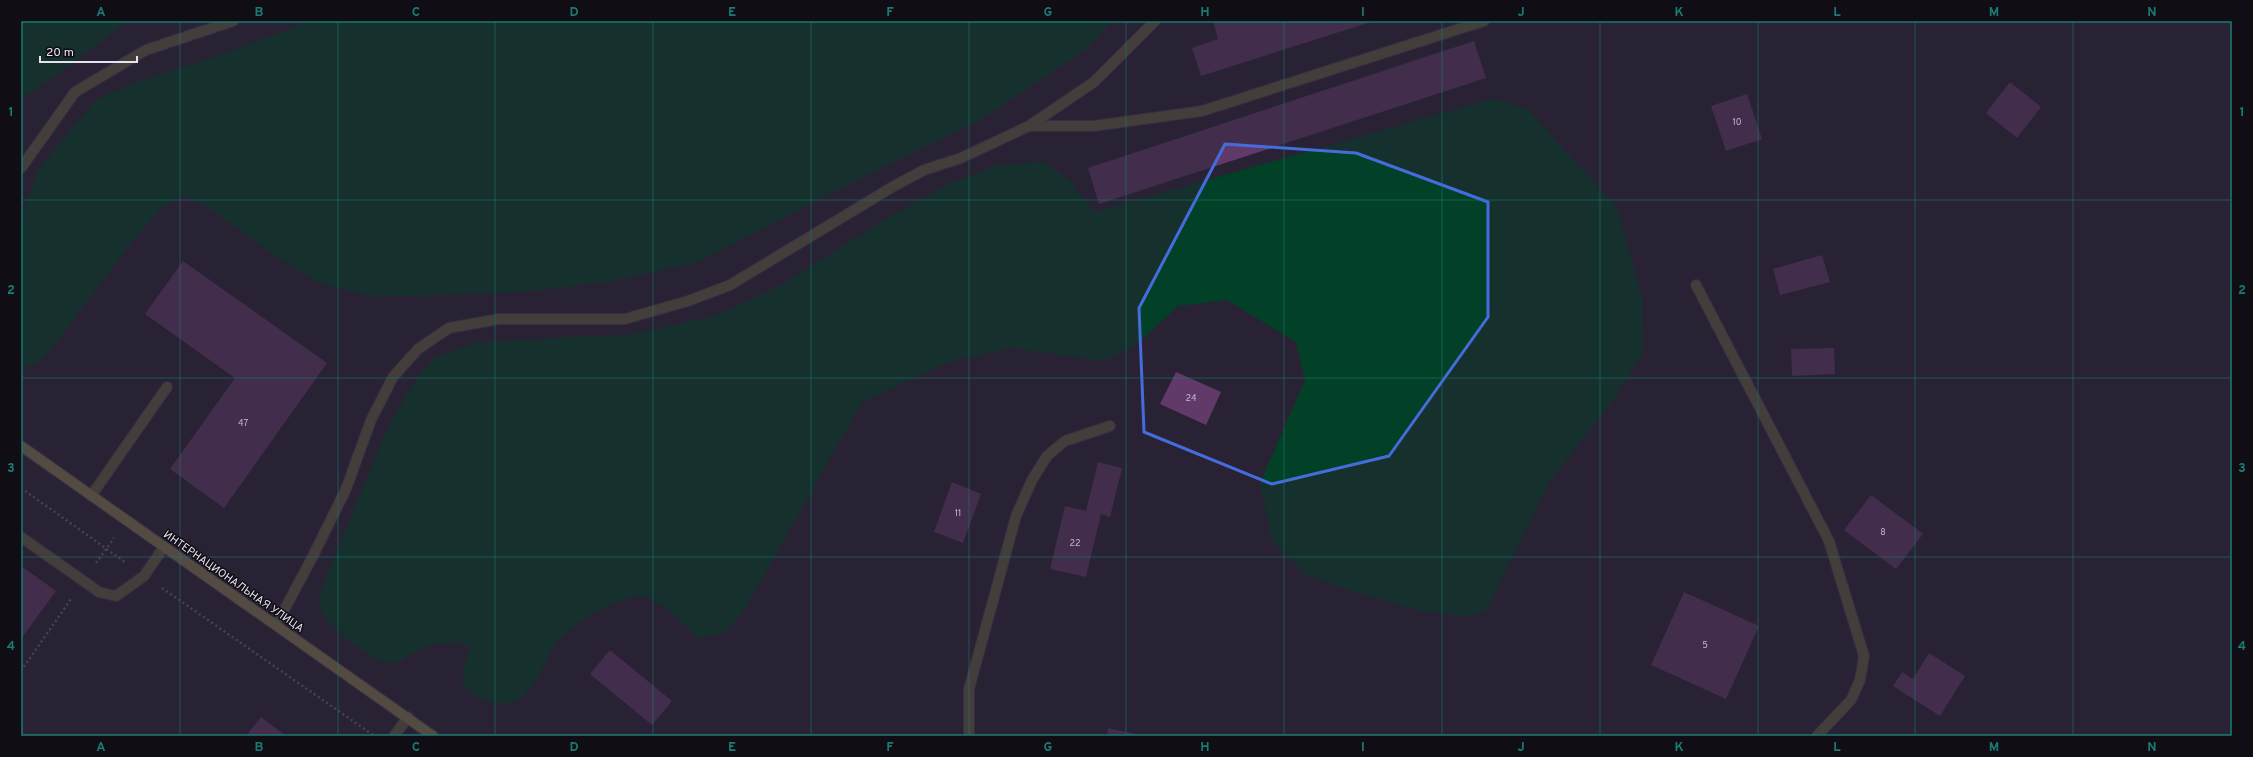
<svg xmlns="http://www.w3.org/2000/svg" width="2253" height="757" viewBox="0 0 2253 757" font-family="Overpass,sans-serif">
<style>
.green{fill:#024127}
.building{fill:#623a69}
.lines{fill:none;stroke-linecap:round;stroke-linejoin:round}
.service-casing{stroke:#433d4e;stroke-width:12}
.secondary-casing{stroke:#433d4e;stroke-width:12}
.path{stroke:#6d6777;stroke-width:2.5;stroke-dasharray:2 3;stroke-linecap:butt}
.service{stroke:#645d43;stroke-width:10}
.secondary{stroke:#877c52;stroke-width:10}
.marked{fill:none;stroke:#456cdc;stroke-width:3;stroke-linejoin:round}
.grid{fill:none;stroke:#1a7b74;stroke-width:1;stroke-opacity:0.55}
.labels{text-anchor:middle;stroke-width:3;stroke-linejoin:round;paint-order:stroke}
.number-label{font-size:9px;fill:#c5b8cd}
.street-label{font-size:11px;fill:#e6e2ee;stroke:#100d15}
.neatline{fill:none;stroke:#1a7b74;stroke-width:1.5}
.grid-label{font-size:13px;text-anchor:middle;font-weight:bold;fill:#1a7b74}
</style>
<rect width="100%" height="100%" fill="#282234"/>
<g class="green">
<polygon points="21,21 128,21 58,74 21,99"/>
<polygon points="311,21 1113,21 1085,50 980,120 881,168 696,263 606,282 526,292 375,297 321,284 271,253 209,208 184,195 161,208 123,253 50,351 35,365 21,365 21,218 38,171 72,128 99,98 143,80 221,55"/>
<path d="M1492,99l34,9 91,99 25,91 1,55 -30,47 -63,81 -64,130 -18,6 -48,-6 -62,-18 -53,-19 -33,-33 -12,-58 45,-103 -9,-38 -69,-42 -49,6 -41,38 -33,17 -93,-13 -63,14 -78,37 -7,1 -115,204 -23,29 -27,5c-15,-14 -31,-33 -50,-40 -23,-8 -78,27 -92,45 -5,5 -6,13 -10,19 -4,9 -17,29 -24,35 -16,14 -53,4 -59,-17 -2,-10 4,-22 7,-32 -20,-14 -54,0 -70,14h-19l-30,-19 -22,-21 -10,-14 1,-16 69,-167 29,-49 19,-20 40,-13 89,-6 64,-2 88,-20 63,-30 103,-65 65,-36 49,-19 46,-3 25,18 26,32z"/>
</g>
<g class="building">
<polygon points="1213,21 1374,21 1201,76 1192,48 1218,39"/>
<polygon points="1474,41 1486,78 1099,204 1088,168"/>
<polygon points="2010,82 2041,107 2017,138 1986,113"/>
<polygon points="1747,94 1762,139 1726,151 1711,106"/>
<polygon points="1822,255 1830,282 1780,295 1773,269"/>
<polygon points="183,261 327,363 224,508 170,469 235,378 145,314"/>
<polygon points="1834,348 1835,374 1792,376 1791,349"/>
<polygon points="1176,372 1221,392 1206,425 1160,404"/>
<polygon points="1098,462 1122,468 1110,517 1101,514 1086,577 1050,569 1065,506 1086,511"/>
<polygon points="952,482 981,494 963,543 934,532"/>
<polygon points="1871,495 1923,534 1896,569 1844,530"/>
<polygon points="21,566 56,591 21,639"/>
<polygon points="1684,592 1759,626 1726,699 1651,665"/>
<polygon points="610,650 672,701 652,725 590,674"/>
<polygon points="1929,653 1965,676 1940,716 1893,686 1902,672 1913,679"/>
<polygon points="261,717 286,736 246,736"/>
<polygon points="1108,728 1140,735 1140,736 1107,736"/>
</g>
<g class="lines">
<defs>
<g id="service">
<polyline points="1029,126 1094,126 1202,111 1484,21"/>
<polyline points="21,168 75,92 146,50 233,21"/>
<polyline points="1696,285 1829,541 1864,656 1860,680 1851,700 1817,736"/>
<polyline points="91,496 167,387"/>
<polyline points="21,537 99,592 116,596 144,576 164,547"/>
<polyline points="276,625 313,556 346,489 371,420 393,377 418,349 449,328 499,319 625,319 688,301 730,285 894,186 924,170 961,158 1029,126 1094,82 1155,21"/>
<polyline points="394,736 408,717"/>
<polyline points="969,736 969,689 1016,516 1032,480 1047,456 1065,441 1110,426"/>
</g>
<polyline id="secondary" points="21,446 433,736"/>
</defs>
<use href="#service" class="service-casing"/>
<use href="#secondary" class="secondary-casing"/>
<g class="path">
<polyline points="21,488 125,562"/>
<polyline points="96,563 114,538"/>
<polyline points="162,588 373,735"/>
<polyline points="21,671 71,599"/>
</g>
<use href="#service" class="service"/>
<use href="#secondary" class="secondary"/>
</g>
<path d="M0 0H2253V757H0ZM1225,144l131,9 132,49v115l-99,139 -117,28 -128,-52 -5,-124z" fill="#282234" fill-opacity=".55" fill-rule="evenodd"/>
<path class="marked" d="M1225,144l131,9 132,49v115l-99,139 -117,28 -128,-52 -5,-124z"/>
<path class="grid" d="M180,21v715M338,21v715M495,21v715M653,21v715M811,21v715M969,21v715M1126,21v715M1284,21v715M1442,21v715M1600,21v715M1758,21v715M1915,21v715M2073,21v715M21,200h2211M21,378h2211M21,557h2211"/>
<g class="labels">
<g class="number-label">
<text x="1737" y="125">10</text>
<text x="1191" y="401">24</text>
<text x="243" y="426">47</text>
<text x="958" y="516">11</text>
<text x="1883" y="535">8</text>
<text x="1075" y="546">22</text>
<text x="1705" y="648">5</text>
</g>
<g class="street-label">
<text transform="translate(234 581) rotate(35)" y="4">ИНТЕРНАЦИОНАЛЬНАЯ УЛИЦА</text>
</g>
</g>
<rect width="2253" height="757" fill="none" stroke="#100d15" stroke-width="44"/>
<path d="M40 56v6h97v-6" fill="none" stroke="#e6e2ee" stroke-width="2"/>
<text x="46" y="56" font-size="12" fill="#e6e2ee" stroke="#100d15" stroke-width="3" paint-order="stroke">20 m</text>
<rect x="22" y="22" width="2209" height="713" class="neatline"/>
<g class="grid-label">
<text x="101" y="16">A</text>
<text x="259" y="16">B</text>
<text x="416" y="16">C</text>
<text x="574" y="16">D</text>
<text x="732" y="16">E</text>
<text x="890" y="16">F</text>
<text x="1048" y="16">G</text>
<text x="1205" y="16">H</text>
<text x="1363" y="16">I</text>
<text x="1521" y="16">J</text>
<text x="1679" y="16">K</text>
<text x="1837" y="16">L</text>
<text x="1994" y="16">M</text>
<text x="2152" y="16">N</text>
<text x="11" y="116">1</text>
<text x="2242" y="116">1</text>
<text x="11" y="294">2</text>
<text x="2242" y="294">2</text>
<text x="11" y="472">3</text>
<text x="2242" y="472">3</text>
<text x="11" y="650">4</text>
<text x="2242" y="650">4</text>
<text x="101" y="751">A</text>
<text x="259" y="751">B</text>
<text x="416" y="751">C</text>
<text x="574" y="751">D</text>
<text x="732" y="751">E</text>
<text x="890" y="751">F</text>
<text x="1048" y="751">G</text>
<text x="1205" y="751">H</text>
<text x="1363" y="751">I</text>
<text x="1521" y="751">J</text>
<text x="1679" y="751">K</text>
<text x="1837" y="751">L</text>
<text x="1994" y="751">M</text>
<text x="2152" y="751">N</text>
</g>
</svg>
